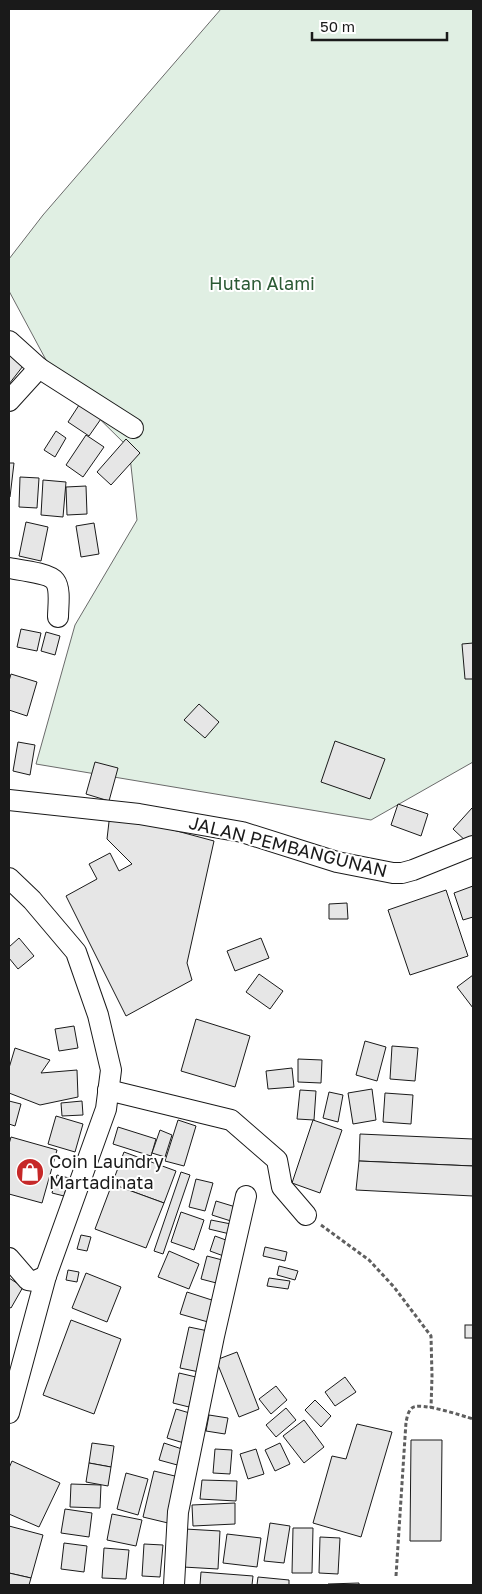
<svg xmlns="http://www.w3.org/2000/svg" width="482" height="1594" viewBox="0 0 482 1594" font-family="'Golos Text',sans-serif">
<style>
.green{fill:#e0efe3;stroke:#6a6a6a}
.building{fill:#e6e6e6;stroke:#1a1a1a}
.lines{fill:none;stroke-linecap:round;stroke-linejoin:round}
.minor-casing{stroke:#1a1a1a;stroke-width:22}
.path{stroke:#5f5f5f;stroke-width:3;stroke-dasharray:4 2.5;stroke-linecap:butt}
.minor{stroke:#fff;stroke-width:20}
.labels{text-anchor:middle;stroke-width:4;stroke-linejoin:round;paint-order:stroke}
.park-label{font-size:18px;fill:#2b5a34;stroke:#fff}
.street-label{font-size:18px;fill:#1a1a1a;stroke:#fff}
.poi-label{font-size:18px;fill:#1a1a1a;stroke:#fff;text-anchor:start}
</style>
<rect width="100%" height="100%" fill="#fff"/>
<polygon class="green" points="221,9 473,9 473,762 371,820 36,764 75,625 137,520 129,448 53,373 9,291 9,259 43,215"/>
<g class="building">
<polygon points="9,354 23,366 9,384"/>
<polygon points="81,402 103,416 89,436 68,422"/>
<polygon points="56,431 66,438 55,457 44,450"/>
<polygon points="86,435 104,447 83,477 66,465"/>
<polygon points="126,439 140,453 111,485 97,472"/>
<polygon points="9,463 14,463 10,497 9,497"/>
<polygon points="20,477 39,478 37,508 19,507"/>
<polygon points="43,480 66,482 63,517 41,515"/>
<polygon points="86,486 87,514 67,515 66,487"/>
<polygon points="26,522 48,527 41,561 19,556"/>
<polygon points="94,523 99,554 81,557 76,526"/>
<polygon points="21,629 41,633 37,651 17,647"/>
<polygon points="46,632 60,636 55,655 41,651"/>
<polygon points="473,643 473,679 465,679 462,644"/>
<polygon points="11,674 37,682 27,716 9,710 9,681"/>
<polygon points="199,704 219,722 205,738 184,720"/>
<polygon points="335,741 385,759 370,799 321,782"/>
<polygon points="18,742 35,745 30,775 13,771"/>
<polygon points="95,762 118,768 109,801 86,794"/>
<polygon points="398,804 428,814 421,836 391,825"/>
<polygon points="472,808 473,810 473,839 469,844 453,829"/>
<polygon points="110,813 214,841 187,963 192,980 126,1016 66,896 97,879 89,864 110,853 119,871 132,864 107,839"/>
<polygon points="473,886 473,917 463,920 454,893"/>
<polygon points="446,890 468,956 410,975 388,910"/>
<polygon points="347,903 348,919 329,919 329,904"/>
<polygon points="19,938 34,956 18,969 9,958 9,947"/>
<polygon points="261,938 269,958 235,971 227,951"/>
<polygon points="259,974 283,991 270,1009 246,992"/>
<polygon points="473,975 473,1008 457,987"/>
<polygon points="196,1019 250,1036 235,1087 181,1071"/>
<polygon points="74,1026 78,1048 59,1051 55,1029"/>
<polygon points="365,1041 386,1047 377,1081 356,1075"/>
<polygon points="392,1046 418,1048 415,1081 390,1079"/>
<polygon points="15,1048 50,1060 41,1073 77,1070 78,1097 40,1105 9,1093 9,1068"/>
<polygon points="298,1059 322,1060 321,1083 298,1082"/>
<polygon points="292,1068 294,1087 268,1089 266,1071"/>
<polygon points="372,1089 376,1120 353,1124 348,1093"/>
<polygon points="300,1090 316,1091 314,1120 297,1119"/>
<polygon points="329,1092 343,1095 338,1122 323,1118"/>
<polygon points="385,1093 413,1095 411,1124 383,1122"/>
<polygon points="9,1101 21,1104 15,1126 9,1124"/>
<polygon points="82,1101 83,1115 62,1116 61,1103"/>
<polygon points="56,1116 83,1124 75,1152 48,1144"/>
<polygon points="178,1120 196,1126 184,1166 165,1161"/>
<polygon points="313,1120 342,1130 320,1193 292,1183"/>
<polygon points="118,1127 156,1139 151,1156 113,1144"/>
<polygon points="160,1130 172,1135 165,1157 152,1153"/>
<polygon points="360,1134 473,1139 473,1166 359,1161"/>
<polygon points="11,1137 57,1150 42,1203 9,1194 9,1144"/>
<polygon points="124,1152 176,1171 164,1203 112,1184"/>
<polygon points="359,1161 473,1166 473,1196 356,1190"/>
<polygon points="181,1172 190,1175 163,1254 154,1251"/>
<polygon points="57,1175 69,1178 64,1196 52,1193"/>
<polygon points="196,1179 213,1183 205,1211 189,1207"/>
<polygon points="112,1184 164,1203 146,1248 95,1229"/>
<polygon points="216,1201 239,1208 234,1222 212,1215"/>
<polygon points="181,1212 204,1220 194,1250 171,1242"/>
<polygon points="211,1220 236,1225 234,1235 209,1229"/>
<polygon points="81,1235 91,1237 87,1251 77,1249"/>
<polygon points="215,1236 234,1243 229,1258 210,1251"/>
<polygon points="265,1247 287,1252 285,1261 263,1256"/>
<polygon points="169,1251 199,1264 189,1289 158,1277"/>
<polygon points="207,1256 230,1262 224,1285 201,1279"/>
<polygon points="279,1266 298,1271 295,1280 277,1275"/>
<polygon points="68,1270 79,1272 77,1282 66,1280"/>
<polygon points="86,1273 121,1287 107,1322 72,1308"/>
<polygon points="9,1278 23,1287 11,1308 9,1307"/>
<polygon points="269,1278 290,1281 288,1289 267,1286"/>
<polygon points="187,1292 221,1303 215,1324 180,1314"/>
<polygon points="71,1320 121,1339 94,1414 43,1395"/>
<rect x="465" y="1325" width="8" height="13"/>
<polygon points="189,1327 213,1332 204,1373 180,1368"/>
<polygon points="237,1352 259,1409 239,1417 216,1360"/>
<polygon points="179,1373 196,1377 189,1407 173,1403"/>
<polygon points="345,1377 356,1392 335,1406 325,1392"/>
<polygon points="276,1386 287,1400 271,1414 259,1399"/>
<polygon points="315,1400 331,1416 321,1427 305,1410"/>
<polygon points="286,1408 296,1420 276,1437 266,1425"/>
<polygon points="176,1409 193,1414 184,1443 167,1438"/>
<polygon points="209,1415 228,1418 225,1434 206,1431"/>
<polygon points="304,1420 324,1447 304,1463 283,1436"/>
<polygon points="357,1424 392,1432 361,1537 313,1523 332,1456 346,1459"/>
<polygon points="411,1440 442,1440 441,1541 410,1541"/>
<polygon points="92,1443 114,1446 111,1467 89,1463"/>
<polygon points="164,1443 185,1450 181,1466 159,1460"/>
<polygon points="280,1443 290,1464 275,1471 265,1450"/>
<polygon points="215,1449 232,1450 230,1474 213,1473"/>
<polygon points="256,1449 264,1474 248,1479 240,1454"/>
<polygon points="12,1461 60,1483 39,1527 9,1514 9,1468"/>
<polygon points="89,1463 111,1467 108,1486 86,1482"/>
<polygon points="154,1471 179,1477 168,1523 143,1517"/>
<polygon points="126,1473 148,1479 138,1515 117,1509"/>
<polygon points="202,1480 237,1481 236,1501 200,1499"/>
<polygon points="71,1484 101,1485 100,1508 70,1507"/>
<polygon points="235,1503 235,1524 193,1526 192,1505"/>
<polygon points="65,1509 92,1513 89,1537 61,1533"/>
<polygon points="112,1514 142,1520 136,1546 107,1540"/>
<polygon points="270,1523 290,1526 284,1563 264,1561"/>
<polygon points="9,1526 43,1535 31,1578 9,1573"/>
<polygon points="293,1528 313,1528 312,1573 292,1573"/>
<polygon points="185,1529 220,1531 218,1569 183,1567"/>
<polygon points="227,1534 261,1538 257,1567 223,1563"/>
<polygon points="320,1537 340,1538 338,1574 319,1573"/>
<polygon points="64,1543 87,1546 84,1572 61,1569"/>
<polygon points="144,1544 163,1545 160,1577 142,1576"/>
<polygon points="104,1548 129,1550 126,1579 102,1578"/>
<polygon points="201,1572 253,1576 252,1585 200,1585"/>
<polygon points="9,1573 31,1578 29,1585 9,1585"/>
<polygon points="258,1577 289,1580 289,1585 257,1585"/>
<polygon points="359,1583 359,1585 328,1585 328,1584"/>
</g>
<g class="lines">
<defs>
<g id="minor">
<polyline points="9,341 39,368 9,401"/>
<polyline points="39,368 133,428"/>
<path d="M9,568c10,2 40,5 46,13 6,8 3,26 3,36"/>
<polyline points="9,800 139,814 242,832 337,862 393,873 402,873 413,870 473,846"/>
<polyline points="9,878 32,900 76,952 98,1015 111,1070 106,1109 46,1276 9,1413"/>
<polyline points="108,1090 231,1120 277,1160 282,1187 306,1215"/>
<polyline points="9,1258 28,1280 35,1281 46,1276"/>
<polyline points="174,1585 178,1512 214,1336 246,1196"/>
</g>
</defs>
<use href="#minor" class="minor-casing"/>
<g class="path">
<polyline points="321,1225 369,1260 394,1287 431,1336 432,1376 431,1408"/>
<path d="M396,1576l10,-154c1,-4 2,-11 6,-14 7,-7 51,8 61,11"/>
</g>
<use href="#minor" class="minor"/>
</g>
<defs>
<symbol id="shop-disc" viewBox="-11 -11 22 22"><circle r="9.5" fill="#c62828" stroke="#fff"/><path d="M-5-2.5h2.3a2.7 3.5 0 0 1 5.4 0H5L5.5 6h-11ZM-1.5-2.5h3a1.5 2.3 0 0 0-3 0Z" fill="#fff"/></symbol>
</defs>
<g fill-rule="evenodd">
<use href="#shop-disc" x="14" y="1156" width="32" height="32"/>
</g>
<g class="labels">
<g class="park-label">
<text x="262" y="290">Hutan Alami</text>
</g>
<g class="street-label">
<text transform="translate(288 847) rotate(14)" y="6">JALAN PEMBANGUNAN</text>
</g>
<g class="poi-label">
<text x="49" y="1168">Coin Laundry<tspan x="49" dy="21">Martadinata</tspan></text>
</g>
</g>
<rect width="482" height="1594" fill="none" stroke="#1a1a1a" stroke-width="20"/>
<path d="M312 32v8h135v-8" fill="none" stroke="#1a1a1a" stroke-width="2.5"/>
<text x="320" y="32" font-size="15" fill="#1a1a1a" stroke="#ffffff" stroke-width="4" paint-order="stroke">50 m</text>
</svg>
